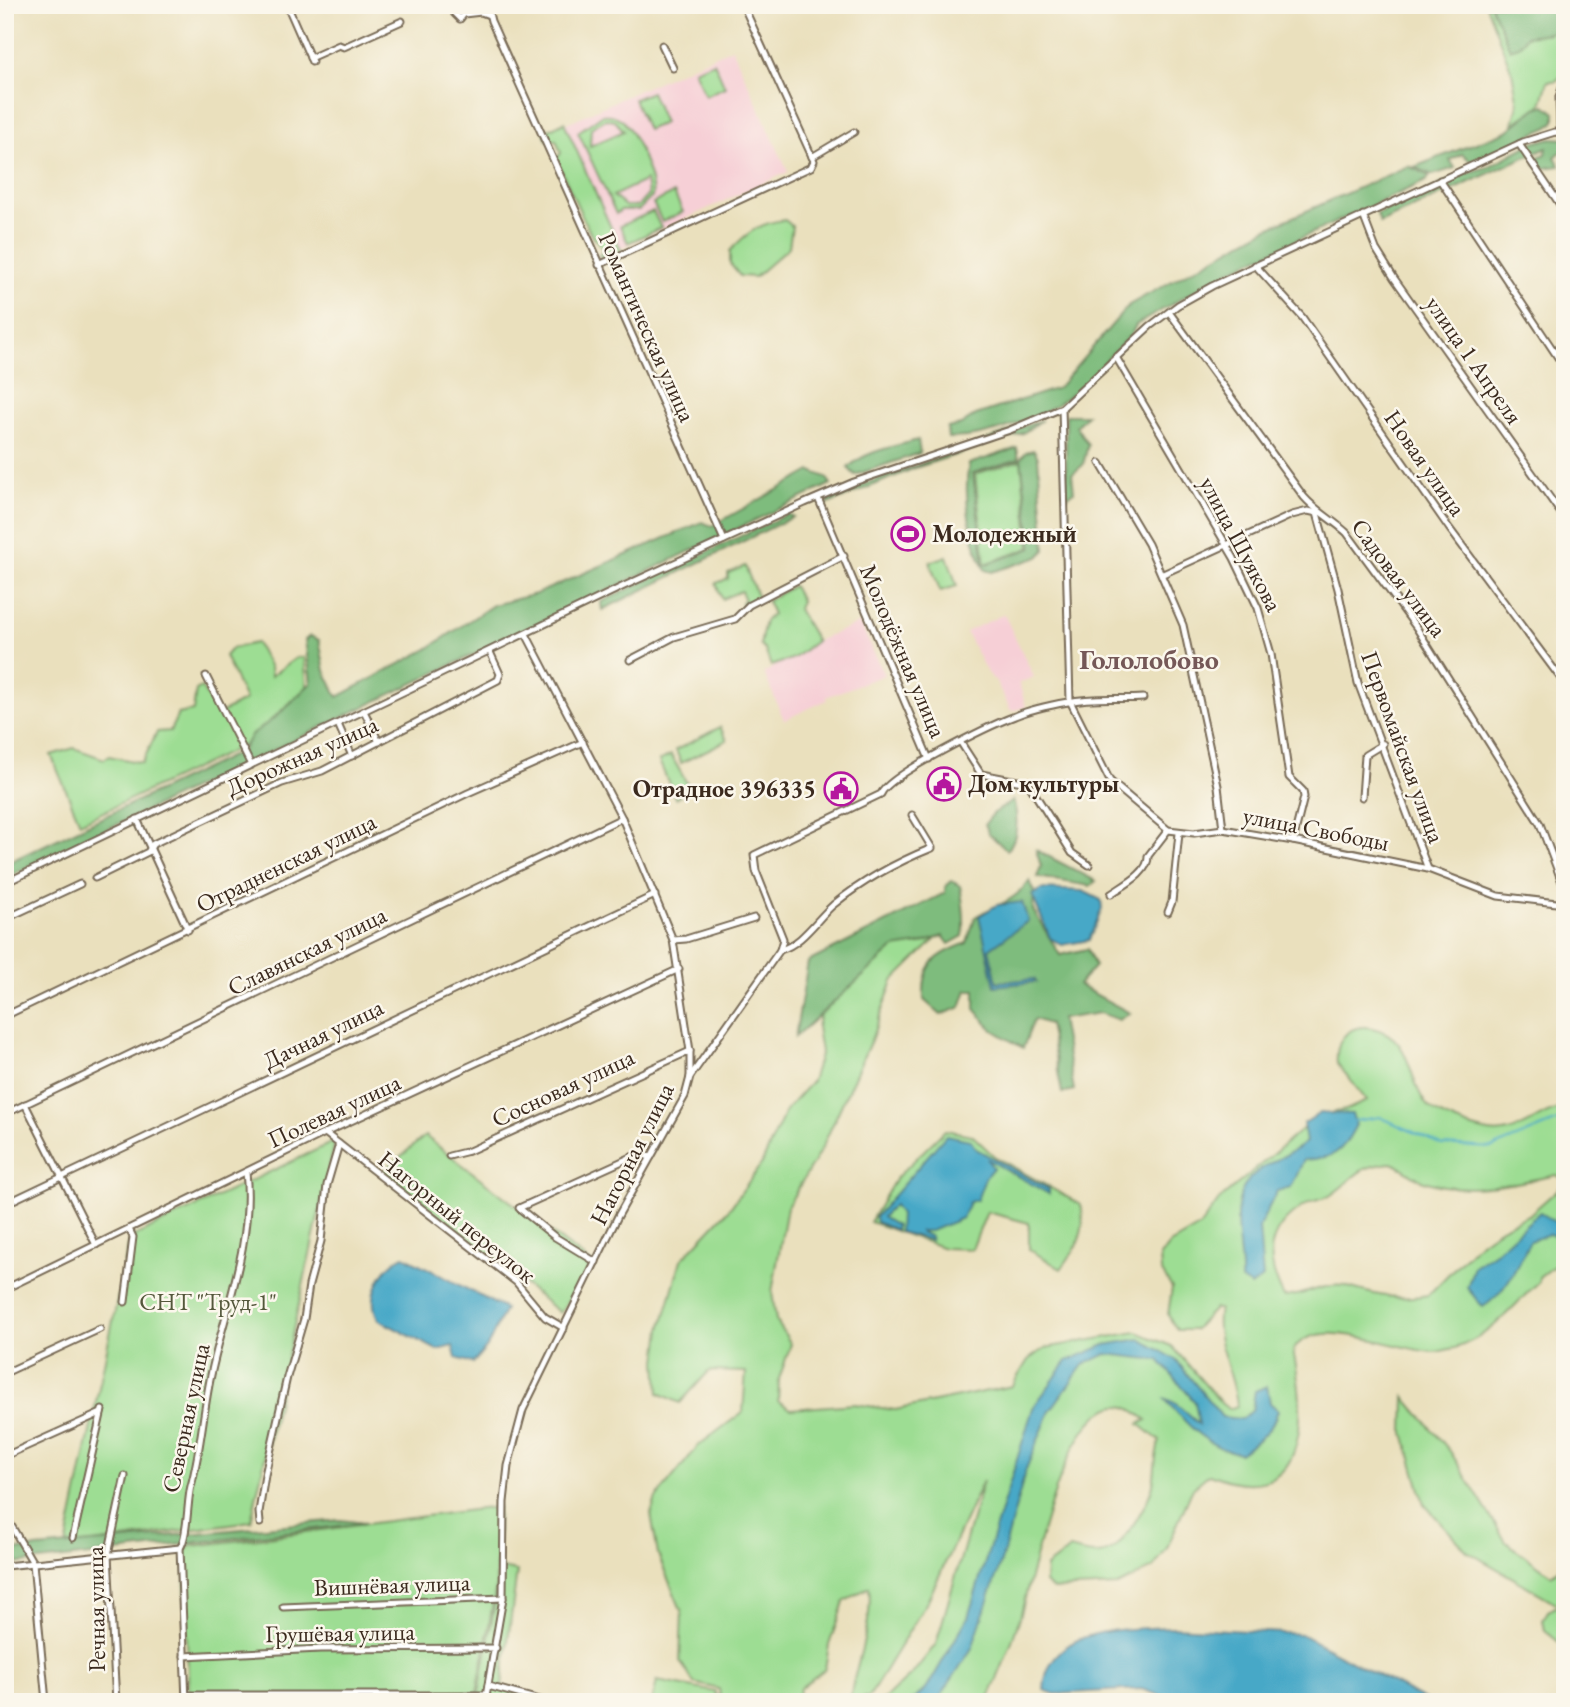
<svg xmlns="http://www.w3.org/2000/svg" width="1570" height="1707" viewBox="0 0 1570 1707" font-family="'EB Garamond',serif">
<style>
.built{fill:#f6cfd6}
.green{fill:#9ddd93;stroke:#6c8458;stroke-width:2;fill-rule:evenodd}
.forest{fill:#7ebc7d;stroke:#5c734e;stroke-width:2}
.water{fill:#47a8c7;stroke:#416972;stroke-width:2}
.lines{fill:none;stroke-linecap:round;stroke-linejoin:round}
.stream{stroke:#47a8c7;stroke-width:2}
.minor-casing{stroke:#786a56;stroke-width:9}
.minor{stroke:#fff;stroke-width:5}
.labels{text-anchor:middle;stroke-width:5;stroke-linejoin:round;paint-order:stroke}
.street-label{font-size:24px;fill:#3b2a1e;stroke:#fbf7ec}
.poi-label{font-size:24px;font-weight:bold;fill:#3b2a1e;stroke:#fbf7ec;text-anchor:start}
.park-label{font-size:24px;fill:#54573b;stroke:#fbf7ec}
.quarter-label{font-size:28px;font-weight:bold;fill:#755857;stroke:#fbf7ec}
</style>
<rect width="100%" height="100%" fill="#fbf7ec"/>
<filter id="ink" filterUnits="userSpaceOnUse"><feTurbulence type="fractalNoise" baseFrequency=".0143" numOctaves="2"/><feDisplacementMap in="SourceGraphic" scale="14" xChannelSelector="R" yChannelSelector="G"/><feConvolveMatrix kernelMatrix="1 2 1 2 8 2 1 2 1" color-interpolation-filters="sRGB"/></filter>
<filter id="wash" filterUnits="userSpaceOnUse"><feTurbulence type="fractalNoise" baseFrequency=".00686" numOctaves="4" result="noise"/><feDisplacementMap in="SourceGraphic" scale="28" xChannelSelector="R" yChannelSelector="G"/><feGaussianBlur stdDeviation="1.57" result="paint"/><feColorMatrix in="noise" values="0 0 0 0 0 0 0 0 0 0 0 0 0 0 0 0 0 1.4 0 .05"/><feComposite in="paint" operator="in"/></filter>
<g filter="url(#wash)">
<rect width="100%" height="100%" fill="#eae0bd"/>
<g class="built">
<polygon points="732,48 788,172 621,248 565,124"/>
<polygon points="1004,614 1034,677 1019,683 1026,707 1011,711 996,682 987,673 966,632"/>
<polygon points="860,623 884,675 826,697 827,700 784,720 764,673 816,641"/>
</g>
<g class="green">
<polygon points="1486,5 1565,5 1565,73 1556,81 1548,81 1541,105 1513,124 1518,104 1512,72"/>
<polygon points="714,62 725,87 705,96 694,70"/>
<polygon points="651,92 664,123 647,130 634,99"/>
<path d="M602,115c7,-1 14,0 20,5 12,11 34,62 30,77l-13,13h-18l-5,4 -38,-82zM606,119l9,2 9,10 -34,15 1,-18zM646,180l2,15 -10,11h-13l-12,-10z"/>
<polygon points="564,122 621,250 605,258 599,256 603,249 590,233 556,159 561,153 556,140 547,140 544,132"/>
<polygon points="674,193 683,212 662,222 653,203"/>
<polygon points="653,211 661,228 628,243 620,226"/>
<path d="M785,220l7,6 -3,21 -34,30 -15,-1 -10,-12v-13c16,-18 31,-29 55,-31z"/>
<polygon points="1021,460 1030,548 985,564 975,474"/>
<polygon points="947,556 957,586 940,591 930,562"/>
<polygon points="745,566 758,598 743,606 741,602 745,600 741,591 722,599 716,583 728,579 728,573"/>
<polygon points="793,586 801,601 798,609 816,641 794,658 771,666 765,650 760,645 765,621 773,614 767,601"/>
<polygon points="256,643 270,667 271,676 296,658 304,657 307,687 243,746 80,823 51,755 74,748 104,759 109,756 142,763 157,732 170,731 178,714 193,711 196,690 201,687 219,714 245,700 225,656 232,648"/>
<polygon points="720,727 727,740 681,763 676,750"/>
<polygon points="671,755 690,789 675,798 659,761"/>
<path d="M947,928l-54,53 -22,59 -49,108 -35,59 -15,85 4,28 15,24 -12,35 -1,22 13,8 64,-5 40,6 117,-24 16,-26 17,-12 92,-16 35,14 50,58 7,5 8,-3c-2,-33 -25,-64 -18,-97h-5l-20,21h-17l-9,-15 4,-27 -11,-17 -1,-15 10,-12 29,-17 20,-27 100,-85 27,-5 21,-9 -30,-38c-1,-11 1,-22 10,-30 8,-6 15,-7 25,-5 41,8 35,51 54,76 8,11 44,24 58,27 34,9 53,-20 81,-23v175l-5,-12 -6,-5 -15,12v4c-27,24 -48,55 -84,66 -7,1 -15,4 -22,4 -34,-1 -115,-39 -140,-2 14,67 16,164 -84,124l-16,14 -27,62 -13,18 -36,18 -64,3 -8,-6 1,-16 24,-18c14,4 30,9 43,0 13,-9 37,-49 40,-65 3,-16 1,-28 7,-43l-21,-17 8,-4c-8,-6 -19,-15 -29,-14 -55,5 -85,166 -98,211 -9,29 -20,57 -33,85h-106l32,-29 23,-29 47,-163 -55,119 -59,97 -19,3c5,-36 24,-77 19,-113l-25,15 -15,43 -4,24 -25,19 -3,14h-76l-2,-13 -25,-6 -14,-22 2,-49 -24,-57 -7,-41 5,-16 43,-53 44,-33 3,-40 -37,-1 -29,32 -21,-10 -2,-32 4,-32 20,-69 49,-52 32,-45 24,-53 26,-29 9,-29 -4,-25 10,-44 14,-19zM1391,1163c12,3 21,14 33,18 43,15 90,2 133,-6l7,5v4l-34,30 -33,16 -20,15 -49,50c-28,6 -53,0 -80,-8 -20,-6 -43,9 -64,10 -20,-39 -19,-67 21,-92 8,-5 18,-5 26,-10 27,-18 22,-28 60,-32z"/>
<path d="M945,1130l27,5 22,21 87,49c6,27 -4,43 -20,64l-32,-20v-26l-42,-11 -15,37 -28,-1 -74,-26 26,-44z"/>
<polygon points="425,1136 592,1264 560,1313 383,1171"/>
<polygon points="335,1141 251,1521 66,1547 130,1238"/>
<polygon points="1405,1397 1450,1451 1506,1542 1551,1575 1565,1564 1565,1647 1545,1631 1543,1620 1548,1611 1559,1605 1467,1551 1424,1504 1404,1433"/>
<path d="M498,1507l-2,79 -19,107 -149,3 -2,6h-137l-5,-151 6,-5c103,-11 205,-27 308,-39z"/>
<polygon points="501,1568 517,1571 502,1686 558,1702 334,1702 478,1698"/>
<polygon points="657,1681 716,1692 717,1702 652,1702"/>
</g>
<g class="forest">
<polygon points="1490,5 1565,5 1565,21 1550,33 1526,36 1519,46 1510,49"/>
<polygon points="1545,105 1555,113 1555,121 1549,127 1471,161 1462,154 1450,160 1455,168 1433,175 1414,167 1507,131 1536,108"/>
<polygon points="1551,138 1565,139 1565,153 1562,151 1555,157 1560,166 1544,168 1535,164 1538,157 1546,154 1547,147 1380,223 1377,214 1463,174 1488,167 1532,143"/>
<path d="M1408,166l22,10 -4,5 -195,89 -95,55 -5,10c-21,19 -39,43 -62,61 -30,23 -83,43 -121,42l-1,-10 14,-3 15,-10 82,-27 71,-83 139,-77z"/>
<polygon points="1066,415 1087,415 1076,426 1088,445 1083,465 1072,474 1074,491 1066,498"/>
<polygon points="1042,420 1023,433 915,468 826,505 831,496"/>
<path d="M918,440l2,13 -65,22 -7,-7c16,-17 48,-22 70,-28z"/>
<path d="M1017,448l2,11 -46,14 11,92 48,-17 -11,-90 5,-6 8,-2 4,7 7,93 -6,7 -47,15 -7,-2c-15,-30 -22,-74 -16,-106z"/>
<polygon points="811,471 826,477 831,484 5,878 5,864 242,751 251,735 277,716 311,683 305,640 310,636 319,640 325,671 338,697 426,650 493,605 536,594 702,522 712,526"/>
<polygon points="788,514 793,517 602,610 601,602"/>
<path d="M1013,800c5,15 6,38 -6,50l-18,-16 -4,-10 8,-10z"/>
<polygon points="1036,850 1096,881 1090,886 1037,877 1041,866"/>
<path d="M952,881l8,5c3,16 6,35 3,50l-14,8 -6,-8 -23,8 -26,4 -99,89 13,-75 137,-69v-6z"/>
<path d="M1029,881l5,11 -1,18 27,45 27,-6 8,17 -17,19 52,28 -11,7 -19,-7 -39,6 13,71 -12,3 -13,-69 -15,-5 -11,29 -30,-18 -18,-21v-19h-8l-6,17 -20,8 -17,-15c-2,-35 10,-45 43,-57l8,-26c22,-13 38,-14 54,-36z"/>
<polygon points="340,1520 366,1523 5,1565 5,1551"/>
</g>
<g class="water">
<polygon points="1042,889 1083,891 1101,900 1102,909 1089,940 1062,945 1050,938 1032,895"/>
<polygon points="1022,902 1028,921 989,949 997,982 1034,979 1036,982 995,986 979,916 997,905"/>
<path d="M1320,1113l32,1 4,11c-15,28 -20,33 -52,35l-13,27 -14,4 -18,36 4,51 -12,8 -10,-6c2,-31 -15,-74 9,-102 15,-16 40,-22 56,-36l-3,-18z"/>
<polygon points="946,1135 970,1140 976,1149 1049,1189 1049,1194 987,1159 993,1168 986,1176 977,1200 969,1202 962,1218 931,1231 919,1231 931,1237 930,1240 899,1232 900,1214 894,1205 882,1217 896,1226 895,1230 876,1222 875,1217"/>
<path d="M1540,1212l25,17v10l-16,-5 -19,7c-12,23 -24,52 -47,66l-16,-19 7,-22 24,-16z"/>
<path d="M404,1256l101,53 -18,38 -14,16 -17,-5 -3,-12 -16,4 -58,-30c-14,-22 3,-54 25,-64z"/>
<path d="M1140,1339l35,20 47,58 19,2 11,-8 3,-20 12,-5 3,17 8,7c-6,22 -20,30 -38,43 -32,-3 -55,-31 -76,-55l11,5 24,21 -4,-22 -36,-42 -53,-6 -23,11 -33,46 -24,58 -24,90 -30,89 -35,54h-27l17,-14 41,-71 65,-209 34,-47 38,-16z"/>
<path d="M1174,1627l127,7 127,68h-247l-40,-13 -86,5 -11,-4c2,-65 83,-61 130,-63z"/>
</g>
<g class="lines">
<polyline class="stream" points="1354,1121 1380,1117 1442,1145 1492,1148 1565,1118"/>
</g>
</g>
<g filter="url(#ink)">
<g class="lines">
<defs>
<g id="minor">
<polyline points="287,5 312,62"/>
<polyline points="487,5 491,21 724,540"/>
<polyline points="464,14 460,19 454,13 459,8 464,14 481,12 489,15"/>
<polyline points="5,19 13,5"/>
<polyline points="662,45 673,68"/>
<polyline points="310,58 339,45 344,47 402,21"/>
<polyline points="1560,132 1559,97 1565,79"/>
<polyline points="1519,144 1565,212"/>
<polyline points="812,157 854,132"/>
<polyline points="1440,180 1565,368"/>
<polyline points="1363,215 1376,249 1394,278 1565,519"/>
<polyline points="599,265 811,167 814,161 743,5"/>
<polyline points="1255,265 1302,317 1449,528 1565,684"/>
<path d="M1169,312l135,185c13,15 28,22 43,36l69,94 124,197 25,66"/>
<polyline points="1116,357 1234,558 1258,608 1271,654 1289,777 1303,791 1304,797 1293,841"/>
<polyline points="1062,408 1070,701 1110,781 1168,830 1194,833 1223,829 1293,841 1428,869 1498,896 1565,904"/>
<polyline points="1100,463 1148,544 1183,625 1218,786 1223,829"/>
<polyline points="818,498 929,759"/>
<polyline points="1163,574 1292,515 1308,511 1317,513 1338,589 1358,683 1428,869"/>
<polyline points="630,660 674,637 735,619 749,605 844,556"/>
<polyline points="206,676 251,765"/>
<polyline points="364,711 379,742"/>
<polyline points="338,724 352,756"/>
<polyline points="961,743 981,774 1028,783 1072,853 1089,865"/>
<polyline points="1362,797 1365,755 1383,744"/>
<polyline points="137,819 188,930"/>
<polyline points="95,878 148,852 153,844 282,783 322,771 498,680 500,674 490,652"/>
<polyline points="5,883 624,586 805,503 854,482 1010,430 1062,408 1150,326 1178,305 1212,286 1523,142 1555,132 1565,133"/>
<path d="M1111,894c13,-9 38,-21 37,-38l20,-26"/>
<polyline points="1168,912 1172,902 1179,833"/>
<polyline points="5,919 80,884"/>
<polyline points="673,940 686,939 754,918"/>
<path d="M780,950c22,-6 36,-30 53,-45 28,-23 64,-43 99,-57l-20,-33"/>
<polyline points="5,1016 468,793 583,742"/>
<path d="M690,1077l90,-127 3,-11 -27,-68 -2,-16 127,-61c7,-19 110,-69 134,-78 16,-7 36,-11 53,-14 26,-6 50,-2 75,-4"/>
<polyline points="25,1104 96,1245"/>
<polyline points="5,1114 622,818"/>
<polyline points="325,1133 516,1282 545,1317 564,1328"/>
<polyline points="449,1156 469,1151 690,1051"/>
<polyline points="5,1204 655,895"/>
<polyline points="596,1262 555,1237 519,1208 638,1154 651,1157"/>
<polyline points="5,1289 325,1133 679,969"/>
<polyline points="125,1302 133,1237 129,1229"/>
<polyline points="5,1373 100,1329"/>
<polyline points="5,1456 101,1413"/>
<polyline points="5,1515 33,1563 46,1702"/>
<polyline points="260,1523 259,1512 265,1475 287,1377 304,1319 309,1285 321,1241 327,1185 339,1144"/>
<polyline points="73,1538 102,1410"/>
<polyline points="5,1566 180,1548"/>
<polyline points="283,1607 503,1598"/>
<polyline points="184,1656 320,1649 496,1648"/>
<polyline points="488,1686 547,1702"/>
<polyline points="186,1695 487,1695"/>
<polyline points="116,1702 108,1555 125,1476"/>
<path d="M186,1702l-6,-154c8,-11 7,-47 11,-62 10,-37 12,-74 20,-111 14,-66 43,-135 35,-203"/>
<polyline points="485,1702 503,1598 504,1502 508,1466 523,1410 618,1216 685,1096 690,1077 690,1051 673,940 622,818 526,634"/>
</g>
</defs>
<use href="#minor" class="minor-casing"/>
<use href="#minor" class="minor"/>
</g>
</g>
<defs>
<symbol id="stadium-ring" viewBox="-11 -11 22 22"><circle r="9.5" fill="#fbf7ec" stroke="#b5179e" stroke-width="1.5"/><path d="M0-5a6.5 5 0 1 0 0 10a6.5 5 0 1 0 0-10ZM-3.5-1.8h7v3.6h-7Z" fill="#b5179e"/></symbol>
<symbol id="civic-ring" viewBox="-11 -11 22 22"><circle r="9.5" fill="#fbf7ec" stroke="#b5179e" stroke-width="1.5"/><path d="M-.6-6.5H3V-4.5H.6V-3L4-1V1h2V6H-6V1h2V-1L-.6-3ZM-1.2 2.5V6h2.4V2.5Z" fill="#b5179e"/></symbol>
</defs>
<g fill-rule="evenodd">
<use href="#stadium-ring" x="889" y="515" width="38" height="38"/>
<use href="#civic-ring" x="925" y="765" width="38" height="38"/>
<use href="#civic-ring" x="822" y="770" width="38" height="38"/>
</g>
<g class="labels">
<g class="street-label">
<text transform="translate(647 327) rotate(66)" y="8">Романтическая улица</text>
<text transform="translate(1474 360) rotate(55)" y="8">улица 1 Апреля</text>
<text transform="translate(1425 463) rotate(55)" y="8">Новая улица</text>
<text transform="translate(1241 544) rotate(62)" y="8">улица Шуякова</text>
<text transform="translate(1399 578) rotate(53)" y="8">Садовая улица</text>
<text transform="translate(903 651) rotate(67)" y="8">Молодёжная улица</text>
<text transform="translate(1403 747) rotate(70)" y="8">Первомайская улица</text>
<text transform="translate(302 756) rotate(-24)" y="8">Дорожная улица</text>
<text transform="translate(1316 829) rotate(11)" y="8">улица Свободы</text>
<text transform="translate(286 863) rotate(-26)" y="8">Отрадненская улица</text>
<text transform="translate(307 951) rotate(-26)" y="8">Славянская улица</text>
<text transform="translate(323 1034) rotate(-26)" y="8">Дачная улица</text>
<text transform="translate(563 1088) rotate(-25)" y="8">Сосновая улица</text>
<text transform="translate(334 1111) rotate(-25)" y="8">Полевая улица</text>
<text transform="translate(632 1154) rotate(-63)" y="8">Нагорная улица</text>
<text transform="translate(457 1217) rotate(39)" y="8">Нагорный переулок</text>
<text transform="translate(186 1418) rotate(-78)" y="8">Северная улица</text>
<text transform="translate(392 1585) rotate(-2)" y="8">Вишнёвая улица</text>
<text transform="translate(96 1609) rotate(-91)" y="8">Речная улица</text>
<text transform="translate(340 1633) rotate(-1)" y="8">Грушёвая улица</text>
</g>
<g class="poi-label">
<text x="932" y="542">Молодежный</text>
<text x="968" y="792">Дом культуры</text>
<text x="816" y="797" text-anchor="end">Отрадное 396335</text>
</g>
<g class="park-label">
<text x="208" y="1310">СНТ "Труд-1"</text>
</g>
<g class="quarter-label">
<text x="1149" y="669">Гололобово</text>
</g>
</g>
<rect width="1570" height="1707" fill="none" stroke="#fbf7ec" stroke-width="28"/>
</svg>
